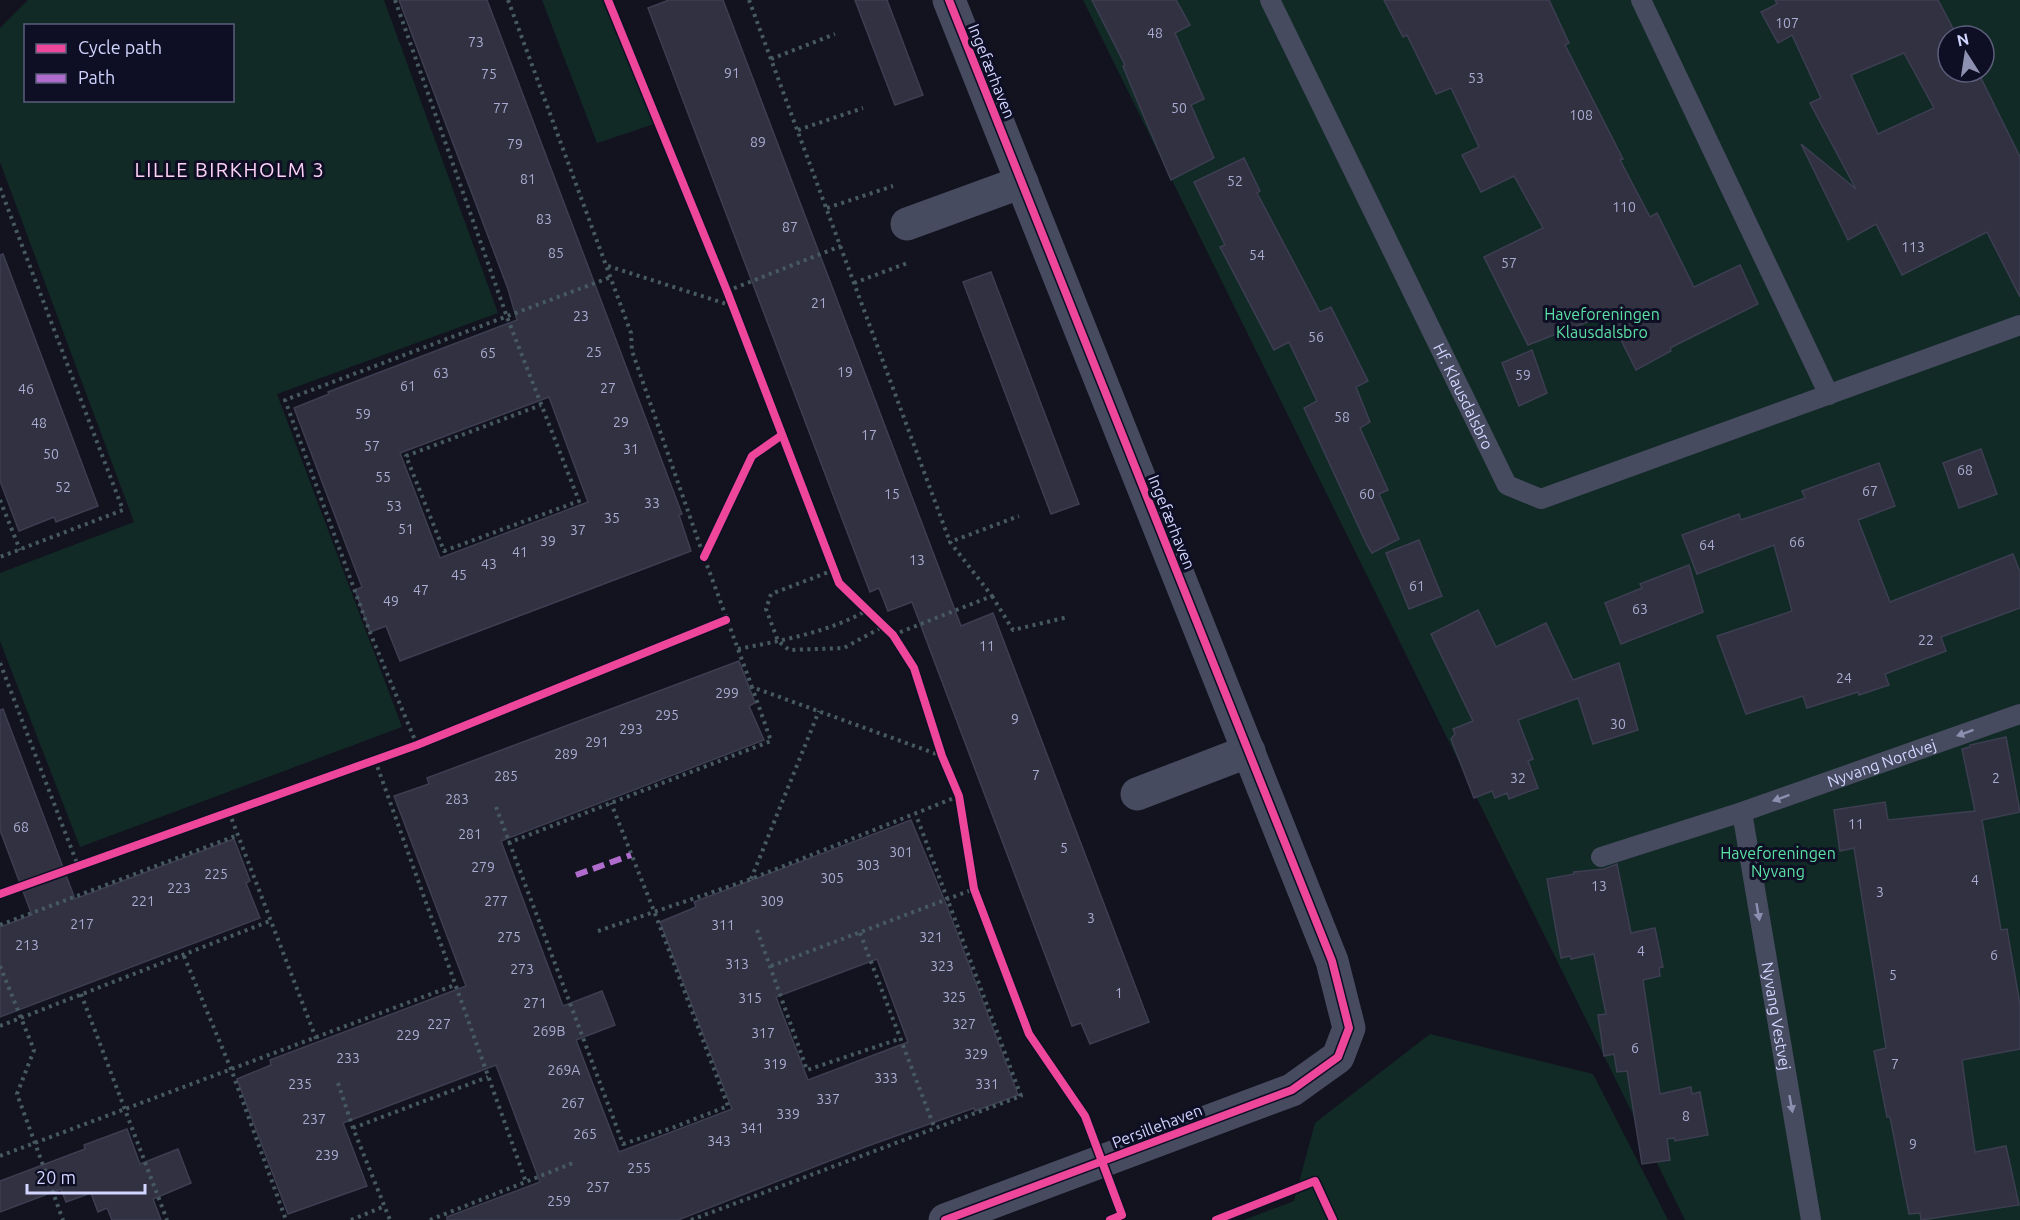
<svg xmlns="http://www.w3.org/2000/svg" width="2020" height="1220" viewBox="0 0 2020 1220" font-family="Ubuntu,sans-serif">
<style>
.green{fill:#112a26;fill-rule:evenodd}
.building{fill:#313141;stroke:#3d3e52;stroke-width:1.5;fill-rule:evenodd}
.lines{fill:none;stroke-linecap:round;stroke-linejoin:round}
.path{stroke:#475a61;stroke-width:4;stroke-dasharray:3 4.5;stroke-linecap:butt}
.service{stroke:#474b60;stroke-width:20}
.minor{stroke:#474b60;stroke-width:33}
.quiet{stroke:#b06ccc;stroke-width:6;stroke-dasharray:12 6;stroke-linecap:butt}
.cycleway-casing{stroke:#0e0f24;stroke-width:11}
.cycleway{stroke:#ed469a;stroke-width:8}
.oneway{fill:#8c90b0}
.labels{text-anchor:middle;stroke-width:6;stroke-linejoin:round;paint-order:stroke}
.number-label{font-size:14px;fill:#a9acd0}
.street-label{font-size:16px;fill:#d1d5ff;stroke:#0e0f24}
.park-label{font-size:16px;fill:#5be1a4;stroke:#0e0f24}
.quarter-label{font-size:20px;letter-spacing:1.5px;fill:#ffd3f8;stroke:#0e0f24}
</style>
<rect width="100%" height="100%" fill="#13131f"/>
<g class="green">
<path d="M28,0h356l114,313 -221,81 125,333 -322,120 -80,-206v-68l134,-51 -134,-360v-134zM26,26h206v74h-206z"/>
<polygon points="542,0 604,0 657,123 597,143"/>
<path d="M1083,0h937v1220h-335zM1948,36h36v36h-36z"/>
<polygon points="1430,1034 1593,1074 1668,1220 1244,1220 1294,1201 1315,1123"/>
</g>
<g class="building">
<path d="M399,0h88l195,514 -3,1 12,36 -291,110 -14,-35 -16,6 -15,-42 7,-3 -68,-179 35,-14 -1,-2 189,-72 -9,-31zM549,397l39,105 -148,56 -40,-105z"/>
<polygon points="669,0 723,0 961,626 993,613 1149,1022 1090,1044 1081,1023 1072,1026 912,602 888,611 879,588 870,592 648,8"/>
<polygon points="855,0 887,0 923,95 895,105"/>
<polygon points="1092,0 1176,0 1190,25 1175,33 1204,99 1191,105 1214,158 1171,180 1134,93 1123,66 1125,65"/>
<polygon points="1384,0 1549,0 1569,43 1565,45 1623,159 1620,160 1650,217 1657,213 1694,287 1740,265 1758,304 1670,348 1671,351 1636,370 1608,314 1528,345 1484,257 1543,228 1514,176 1481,192 1462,155 1479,147 1451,88 1436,94 1407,35 1403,37"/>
<path d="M1775,0h163l19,36h-9v36h30l42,85v140l-33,-65 -85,43 -26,-51 -28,16 -47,-96 55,45 -46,-86 11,-5 -29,-63 -14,8 -17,-31 16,-8zM1904,53l30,55 -56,26 -27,-59z"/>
<polygon points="1244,158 1260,191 1257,193 1320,312 1331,307 1368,381 1356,387 1370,422 1360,428 1388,490 1379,494 1399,539 1372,553 1367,545 1304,408 1317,401 1289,342 1274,350 1220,247 1225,245 1194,182"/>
<polygon points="3,254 98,506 56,522 54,517 19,531 0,481 0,255"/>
<polygon points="991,272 1079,504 1051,514 963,282"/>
<polygon points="1532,350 1547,393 1519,406 1502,363"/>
<polygon points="1981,449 1997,494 1959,508 1943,463"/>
<polygon points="1879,463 1895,506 1858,520 1890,602 2013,554 2020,572 2020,608 1941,637 1946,651 1885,674 1889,685 1859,695 1858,692 1807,708 1803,696 1746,714 1717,636 1792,611 1774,545 1697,574 1682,535 1739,514 1741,520 1805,498 1802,491"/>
<polygon points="1419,540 1442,596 1409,609 1386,553"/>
<polygon points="1689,565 1703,612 1621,644 1605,603 1642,588 1640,584"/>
<polygon points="1478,610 1496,647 1546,623 1573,680 1619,663 1638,730 1593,744 1578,698 1518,720 1533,759 1528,761 1538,788 1509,799 1507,793 1495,798 1492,791 1474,798 1451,739 1455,734 1453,729 1473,721 1431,634"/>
<path d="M739,661l16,42 -6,3 15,34 -263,101 62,165 39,-15 13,34 -39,15 43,112 113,-43 -72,-187 36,-15 -2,-5 217,-82 35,84 72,191 -43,16 -1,-3 -109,39 -187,73h-231v-3l93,-35 -44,-117 -153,58 24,63 -79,28 -51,-135 34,-14 -1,-5 196,-74 -72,-190 35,-12 -2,-6zM877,959l31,83 -100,38 -32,-83z"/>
<polygon points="3,709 75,899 234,839 250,881 246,883 260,918 0,1017 0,927 32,915 0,830 0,710"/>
<polygon points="2006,737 2020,812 1982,820 2001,930 2007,929 2020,1005 2020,1049 1962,1060 1975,1152 2006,1146 2019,1205 1921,1220 1920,1213 1909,1214 1890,1117 1887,1117 1874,1051 1886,1048 1854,848 1840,851 1834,810 1885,802 1888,820 1975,811 1962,749 1970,747 1970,745"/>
<polygon points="1617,864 1631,933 1655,928 1663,967 1659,968 1660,976 1643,980 1660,1094 1691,1087 1692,1094 1700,1092 1708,1135 1675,1141 1674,1138 1667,1139 1670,1160 1642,1164 1627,1071 1617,1072 1614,1054 1604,1056 1598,1015 1606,1014 1594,954 1571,959 1570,956 1561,958 1547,879 1574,874 1574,872 1604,869"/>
<polygon points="127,1129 140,1164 178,1149 191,1183 153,1199 161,1220 112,1220 107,1208 98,1212 91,1193 66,1202 61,1189 0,1212 0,1181 85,1149 84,1145"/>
</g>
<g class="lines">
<g class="path">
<polyline points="395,0 507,317 579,501 444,551 406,456 541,405"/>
<polyline points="508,0 631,333 632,351 704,557 752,687 942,756"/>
<polyline points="749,0 950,542"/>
<polyline points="771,59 835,34"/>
<polyline points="798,130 863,108"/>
<polyline points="0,188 123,510 0,557"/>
<polyline points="827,208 893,186"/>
<polyline points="608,266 733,306"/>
<polyline points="854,283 910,262"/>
<polyline points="727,291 841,246"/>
<polyline points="0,500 20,550"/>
<polyline points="834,570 771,594 766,609 778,641 789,650 844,648 884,626"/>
<polyline points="992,596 1013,630 1068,617"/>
<polyline points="893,635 992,596 950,542 1019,516"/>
<path d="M738,649c41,-8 93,-17 129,-39"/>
<polyline points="0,663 78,866"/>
<polyline points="417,745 371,635 285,400 611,277"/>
<polyline points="375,760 526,1182"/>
<polyline points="496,807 623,1144 672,1128 728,1106 654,911 611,803"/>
<polyline points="229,812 317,1041"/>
<polyline points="508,843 771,741 752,687"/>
<polyline points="751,879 819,711"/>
<polyline points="0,925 238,835"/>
<polyline points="757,930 807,1070 899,1039"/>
<polyline points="598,931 751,879 959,796"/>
<polyline points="860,933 935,1129"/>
<polyline points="184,956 231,1069 286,1220"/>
<polyline points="0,966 34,1050 17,1094 63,1220"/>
<polyline points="771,966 974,889"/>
<polyline points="81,994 167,1220"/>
<polyline points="0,1026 270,921"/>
<polyline points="338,1083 353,1128 390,1220"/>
<polyline points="353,1128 488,1077"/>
<polyline points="0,1156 455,985"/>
<polyline points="351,1220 385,1206"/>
<polyline points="430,1220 573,1163"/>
<polyline points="691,1220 1021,1096 916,815"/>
</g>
<g class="service">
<path id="s1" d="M1270,0l237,485 34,14 479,-174"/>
<polyline points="1641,0 1829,395"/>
<path id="s2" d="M1742,812l69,408"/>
<path id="s3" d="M1601,857l141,-45 278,-98"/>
</g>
<g class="minor">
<polyline points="907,224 1022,182"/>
<polyline points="1137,794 1249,751"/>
<polyline points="945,1220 1292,1090 1338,1057 1349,1028 1332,961 949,0"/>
</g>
<polyline class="quiet" points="576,875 631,855"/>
<defs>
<g id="cycleway">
<polyline points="608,0 727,291 839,583 893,635 914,668 942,756 959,796 974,889 1029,1034 1085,1116 1122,1215 1110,1220"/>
<polyline points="704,557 752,456 782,435"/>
<polyline points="0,894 417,745 726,620"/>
<polyline points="945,1220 1292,1090 1338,1057 1349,1028 1332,961 949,0"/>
<polyline points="1216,1220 1315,1181 1333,1220"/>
</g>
</defs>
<use href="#cycleway" class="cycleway-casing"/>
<use href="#cycleway" class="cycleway"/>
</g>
<defs><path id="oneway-solid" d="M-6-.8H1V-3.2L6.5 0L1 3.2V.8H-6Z" transform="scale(1.5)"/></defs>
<g class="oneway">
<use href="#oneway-solid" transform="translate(1965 733) rotate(160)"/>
<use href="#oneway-solid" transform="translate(1781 798) rotate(160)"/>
<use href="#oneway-solid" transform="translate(1758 912) rotate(80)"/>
<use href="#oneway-solid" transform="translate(1791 1104) rotate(80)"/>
</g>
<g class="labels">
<g class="number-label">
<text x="1787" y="28">107</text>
<text x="1155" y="38">48</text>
<text x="476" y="47">73</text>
<text x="732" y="78">91</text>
<text x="489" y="79">75</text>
<text x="1476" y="83">53</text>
<text x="501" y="113">77</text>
<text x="1179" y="113">50</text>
<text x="1581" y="120">108</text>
<text x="758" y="147">89</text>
<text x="515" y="149">79</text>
<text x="528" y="184">81</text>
<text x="1235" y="186">52</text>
<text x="1624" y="212">110</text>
<text x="544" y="224">83</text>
<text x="790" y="232">87</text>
<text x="1913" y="252">113</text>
<text x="556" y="258">85</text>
<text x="1257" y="260">54</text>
<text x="1509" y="268">57</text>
<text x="819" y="308">21</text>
<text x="581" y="321">23</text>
<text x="1316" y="342">56</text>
<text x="594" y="357">25</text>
<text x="488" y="358">65</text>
<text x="845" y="377">19</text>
<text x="441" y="378">63</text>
<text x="1523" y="380">59</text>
<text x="408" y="391">61</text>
<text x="608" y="393">27</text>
<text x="26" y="394">46</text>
<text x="363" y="419">59</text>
<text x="1342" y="422">58</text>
<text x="621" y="427">29</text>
<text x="39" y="428">48</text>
<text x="869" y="440">17</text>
<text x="372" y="451">57</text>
<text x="631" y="454">31</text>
<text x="51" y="459">50</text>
<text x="1965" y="475">68</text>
<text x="383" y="482">55</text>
<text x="63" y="492">52</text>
<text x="1870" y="496">67</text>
<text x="892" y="499">15</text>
<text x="1367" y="499">60</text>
<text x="652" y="508">33</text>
<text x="394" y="511">53</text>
<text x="612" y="523">35</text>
<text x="406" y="534">51</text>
<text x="578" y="535">37</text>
<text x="548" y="546">39</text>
<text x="1797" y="547">66</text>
<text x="1707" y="550">64</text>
<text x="520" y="557">41</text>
<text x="917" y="565">13</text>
<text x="489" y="569">43</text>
<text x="459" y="580">45</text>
<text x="1417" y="591">61</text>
<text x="421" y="595">47</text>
<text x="391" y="606">49</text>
<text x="1640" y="614">63</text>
<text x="1926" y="645">22</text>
<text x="987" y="651">11</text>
<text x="1844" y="683">24</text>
<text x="727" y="698">299</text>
<text x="667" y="720">295</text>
<text x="1015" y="724">9</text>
<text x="1618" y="729">30</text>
<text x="631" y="734">293</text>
<text x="597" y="747">291</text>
<text x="566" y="759">289</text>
<text x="1036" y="780">7</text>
<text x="506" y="781">285</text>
<text x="1518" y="783">32</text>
<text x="1996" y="783">2</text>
<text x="457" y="804">283</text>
<text x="1856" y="829">11</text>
<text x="21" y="832">68</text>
<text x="470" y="839">281</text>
<text x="1064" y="853">5</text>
<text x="901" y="857">301</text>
<text x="868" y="870">303</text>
<text x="483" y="872">279</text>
<text x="216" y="879">225</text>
<text x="832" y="883">305</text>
<text x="1975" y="885">4</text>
<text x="1599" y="891">13</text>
<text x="179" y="893">223</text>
<text x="1880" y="897">3</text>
<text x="143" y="906">221</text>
<text x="496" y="906">277</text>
<text x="772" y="906">309</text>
<text x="1091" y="923">3</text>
<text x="82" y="929">217</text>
<text x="723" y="930">311</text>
<text x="509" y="942">275</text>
<text x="931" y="942">321</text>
<text x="27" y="950">213</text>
<text x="1641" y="956">4</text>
<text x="1994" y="960">6</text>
<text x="737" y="969">313</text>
<text x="942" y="971">323</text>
<text x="522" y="974">273</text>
<text x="1893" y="980">5</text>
<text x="1119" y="998">1</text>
<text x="954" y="1002">325</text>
<text x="750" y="1003">315</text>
<text x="535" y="1008">271</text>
<text x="439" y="1029">227</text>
<text x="964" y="1029">327</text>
<text x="549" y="1036">269B</text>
<text x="763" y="1038">317</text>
<text x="408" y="1040">229</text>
<text x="1635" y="1053">6</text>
<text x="976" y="1059">329</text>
<text x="348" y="1063">233</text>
<text x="775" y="1069">319</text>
<text x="1895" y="1069">7</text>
<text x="564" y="1075">269A</text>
<text x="886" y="1083">333</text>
<text x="300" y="1089">235</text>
<text x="987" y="1089">331</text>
<text x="828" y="1104">337</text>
<text x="573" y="1108">267</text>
<text x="788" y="1119">339</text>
<text x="1686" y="1121">8</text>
<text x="314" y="1124">237</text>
<text x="752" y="1133">341</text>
<text x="585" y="1139">265</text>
<text x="719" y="1146">343</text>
<text x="1913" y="1149">9</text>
<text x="327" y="1160">239</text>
<text x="639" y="1173">255</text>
<text x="598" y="1192">257</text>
<text x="559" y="1206">259</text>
</g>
<g class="street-label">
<text transform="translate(992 71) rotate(68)" y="6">Ingefærhaven</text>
<text dy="6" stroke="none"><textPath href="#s1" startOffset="441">Hf. Klausdalsbro</textPath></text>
<text transform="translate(1172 522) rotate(68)" y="6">Ingefærhaven</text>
<text dy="6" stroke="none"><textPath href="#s3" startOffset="296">Nyvang Nordvej</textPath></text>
<text dy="6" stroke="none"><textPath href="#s2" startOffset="207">Nyvang Vestvej</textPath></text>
<text transform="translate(1157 1126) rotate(-21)" y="6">Persillehaven</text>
</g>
<g class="park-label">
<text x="1602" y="320">Haveforeningen<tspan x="1602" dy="18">Klausdalsbro</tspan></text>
<text x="1778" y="859">Haveforeningen<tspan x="1778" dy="18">Nyvang</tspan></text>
</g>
<g class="quarter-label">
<text x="230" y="177">LILLE BIRKHOLM 3</text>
</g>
</g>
<rect x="24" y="24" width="210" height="78" fill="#0e0f24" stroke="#5c5e7c" stroke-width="1.5"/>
<rect x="36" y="44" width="30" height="9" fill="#ed469a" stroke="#5c5e7c" stroke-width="1.5"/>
<text x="78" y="54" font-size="18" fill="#d1d5ff">Cycle path</text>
<rect x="36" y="74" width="30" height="9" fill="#b06ccc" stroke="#5c5e7c" stroke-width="1.5"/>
<text x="78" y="84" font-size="18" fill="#d1d5ff">Path</text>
<g transform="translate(1966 54) rotate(348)"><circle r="28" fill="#0e0f24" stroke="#5c5e7c" stroke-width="1.5"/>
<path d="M0-4.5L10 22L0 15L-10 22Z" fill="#8e91b1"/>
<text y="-9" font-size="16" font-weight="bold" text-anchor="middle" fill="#d1d5ff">N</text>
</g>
<path d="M27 1184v9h118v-9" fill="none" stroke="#d1d5ff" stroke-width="3"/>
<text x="36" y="1184" font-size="18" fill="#d1d5ff" stroke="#0e0f24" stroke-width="4.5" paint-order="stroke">20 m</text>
</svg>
